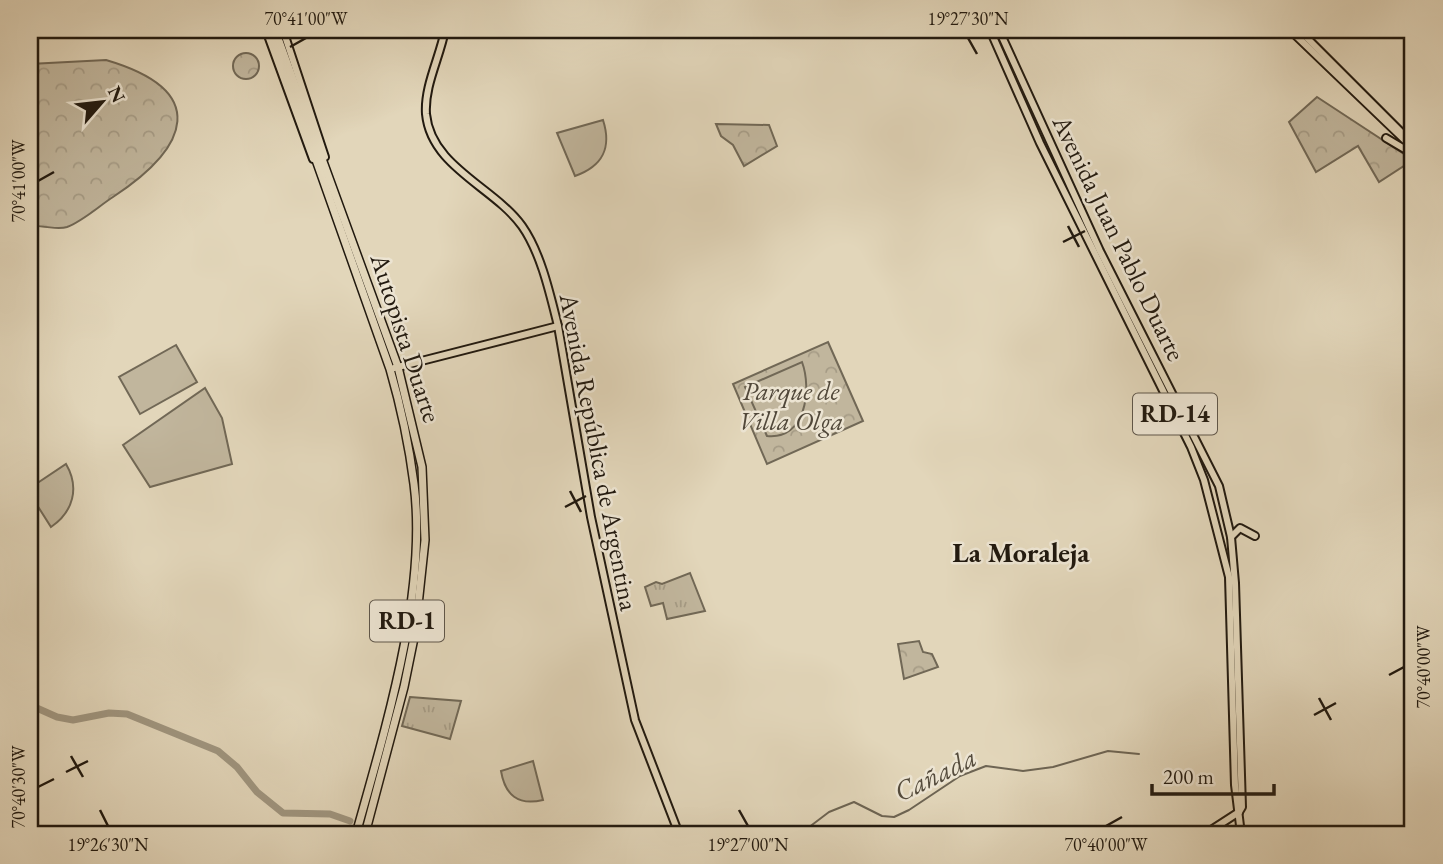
<svg xmlns="http://www.w3.org/2000/svg" width="1443" height="864" viewBox="0 0 1443 864" font-family="'EB Garamond',serif">
<style>
.grass{fill:url(#grass-tufts);stroke:#716856;stroke-width:2}
.park{fill:url(#park-crowns);stroke:#716856;stroke-width:2}
.pitch{fill:#c1b69d;stroke:#716856;stroke-width:2}
.lines{fill:none;stroke-linecap:round;stroke-linejoin:round}
.stream{stroke:#6d6453;stroke-width:2}
.river{stroke:#a09680;stroke-width:7}
.major-casing{stroke:#21190f;stroke-width:10}
.highway-casing{stroke:#21190f;stroke-width:10}
.major{stroke:#e2d6ba;stroke-width:6}
.highway{stroke:#e2d6ba;stroke-width:7}
.ticks{fill:none;stroke:#21190f;stroke-width:2.5}
.labels{text-anchor:middle;stroke-width:5;stroke-linejoin:round;paint-order:stroke}
.shield{fill:#ece4d2;stroke:#5e564a;stroke-width:2}
.shield-label{font-size:24px;font-weight:bold;fill:#21190f}
.street-label{font-size:26px;fill:#21190f;stroke:#ece4d2}
.park-label{font-size:26px;font-style:italic;fill:#51483a;stroke:#ece4d2}
.neighbourhood-label{font-size:28px;font-weight:bold;fill:#21190f;stroke:#ece4d2}
.water-label{font-size:28px;font-style:italic;fill:#544b3c;stroke:#ece4d2}
.neatline{fill:none;stroke:#21190f;stroke-width:2.5}
.ticks-label{font-size:18px;text-anchor:middle;fill:#21190f}
</style>
<defs>
<pattern id="grass-tufts" width="24" height="20" patternUnits="userSpaceOnUse" patternTransform="scale(1.75)"><rect width="24" height="20" fill="#c1b69d"/><path d="M3 7l-1-3M5 7V3M7 7l1-3M15 17l-1-3M17 17v-4M19 17l1-3" fill="none" stroke="#a69c86"/></pattern>
<pattern id="park-crowns" width="20" height="18" patternUnits="userSpaceOnUse" patternTransform="scale(1.75)"><rect width="20" height="18" fill="#c1b69d"/><path d="M2 6a3 3 0 1 1 6 0M12 15a3 3 0 1 1 6 0" fill="none" stroke="#a69c86"/></pattern>
</defs>
<rect width="100%" height="100%" fill="#e2d6ba"/>
<filter id="stains"><feTurbulence type="fractalNoise" baseFrequency=".00286" numOctaves="4"/><feColorMatrix values="0 0 0 0 .2 0 0 0 0 .09 0 0 0 0 .02 0 0 0 .5 -.17"/></filter>
<radialGradient id="worn" r=".72"><stop offset=".6" stop-color="#630" stop-opacity="0"/><stop offset="1" stop-color="#630" stop-opacity=".3"/></radialGradient>
<g class="grass">
<polygon points="690,573 705,611 667,619 663,603 651,606 645,587 656,582 662,584"/>
<polygon points="410,697 461,701 450,739 402,726"/>
</g>
<g class="park">
<circle cx="246" cy="66" r="13"/>
<path d="M106,60c105,31 83,87 7,137 -14,9 -30,24 -46,30 -9,3 -27,-1 -37,-2v-161z"/>
<polygon points="1317,97 1413,160 1379,182 1358,146 1316,172 1289,122"/>
<polygon points="716,124 769,125 777,146 744,166 733,145 721,136"/>
<polygon points="828,342 863,421 767,464 733,384"/>
<polygon points="919,641 923,652 932,654 938,667 904,679 898,644"/>
</g>
<g class="pitch">
<path d="M603,120c9,28 0,46 -28,56l-18,-43z"/>
<polygon points="176,345 197,382 140,414 119,377"/>
<path d="M802,362c10,27 4,78 -35,74l-22,-49z"/>
<polygon points="205,388 222,418 232,464 150,487 123,445"/>
<path d="M66,464c14,24 7,48 -15,63l-21,-33v-6z"/>
<path d="M533,761l10,39c-25,6 -38,-5 -42,-29z"/>
</g>
<g class="lines">
<polyline class="stream" points="800,834 829,812 854,802 882,816 894,817 909,810 960,776 986,766 1023,771 1053,767 1108,751 1139,754"/>
<polyline class="river" points="30,705 57,717 73,720 109,713 127,714 218,751 237,767 257,792 283,813 330,814 350,821"/>
<defs>
<g id="major">
<polyline points="266,30 313,159"/>
<polyline points="283,30 325,157"/>
<path d="M445,30c-5,27 -21,56 -19,84 5,53 68,73 96,112 19,27 28,68 36,100l33,191 44,203 44,114"/>
<polyline points="990,30 1040,143 1191,447 1204,480 1229,577 1235,785 1241,834"/>
<polyline points="999,30 1100,251 1219,486 1231,537 1235,583 1242,807 1239,812"/>
<polyline points="1290,30 1413,148"/>
<polyline points="1299,30 1410,141"/>
<polyline points="1386,138 1413,154"/>
<polyline points="394,368 558,326"/>
<polyline points="1231,537 1240,528 1255,536"/>
<polyline points="1205,834 1239,812"/>
</g>
<g id="highway">
<path d="M270,30l120,339c11,38 19,76 24,115 14,108 -29,246 -58,350"/>
<polyline points="275,30 398,367 422,467 425,540 415,633 404,687 365,834"/>
</g>
</defs>
<use href="#major" class="major-casing"/>
<use href="#highway" class="highway-casing"/>
<use href="#major" class="major"/>
<use href="#highway" class="highway"/>
</g>
<path class="ticks" d="M968,38l9,16M290,47l16,-9M38,181l16,-9M1068,226l11,21M1063,242l22,-11M570,491l11,21M565,507l21,-11M1389,675l15,-8M1319,698l12,22M1314,715l22,-12M71,756l12,21M66,772l22,-11M38,787l16,-8M100,810l8,16M739,810l9,16M1106,826l16,-9"/>
<g class="labels">
<g class="shield">
<rect x="1133" y="393.5" width="84" height="41" rx="5"/>
<rect x="370" y="600.5" width="74" height="41" rx="5"/>
</g>
<g class="shield-label">
<text x="1175" y="422">RD-14</text>
<text x="407" y="629">RD-1</text>
</g>
<g class="street-label">
<text transform="translate(1119 238) rotate(64)" y="9">Avenida Juan Pablo Duarte</text>
<text transform="translate(406 338) rotate(72)" y="9">Autopista Duarte</text>
<text transform="translate(599 452) rotate(79)" y="9">Avenida República de Argentina</text>
</g>
<g class="park-label">
<text x="791" y="400">Parque de<tspan x="791" dy="30">Villa Olga</tspan></text>
</g>
<g class="neighbourhood-label">
<text x="1021" y="562">La Moraleja</text>
</g>
<g class="water-label">
<text transform="translate(935 774) rotate(-26)" y="10">Cañada</text>
</g>
</g>
<rect width="1443" height="864" fill="none" stroke="#e2d6ba" stroke-width="77"/>
<g transform="translate(102 102) rotate(62)" stroke="#ece4d2" stroke-width="5" paint-order="stroke">
<path d="M0-5L12 26L0 18L-12 26Z" fill="#21190f"/>
<text y="-10" font-size="19" font-weight="bold" text-anchor="middle" fill="#21190f">N</text>
</g>
<path d="M1152 784v10h122v-10" fill="none" stroke="#21190f" stroke-width="3.5"/>
<text x="1163" y="784" font-size="21" fill="#21190f" stroke="#ece4d2" stroke-width="5" paint-order="stroke">200 m</text>
<rect x="38" y="38" width="1366" height="788" class="neatline"/>
<g class="ticks-label">
<text x="306" y="25">70°41'00"W</text>
<text x="968" y="25">19°27'30"N</text>
<text transform="translate(19 181) rotate(-90)" y="6">70°41'00"W</text>
<text transform="translate(1424 667) rotate(-90)" y="6">70°40'00"W</text>
<text transform="translate(19 787) rotate(-90)" y="6">70°40'30"W</text>
<text x="108" y="851">19°26'30"N</text>
<text x="748" y="851">19°27'00"N</text>
<text x="1106" y="851">70°40'00"W</text>
</g>
<rect width="100%" height="100%" filter="url(#stains)"/>
<rect width="100%" height="100%" fill="url(#worn)"/>
</svg>
